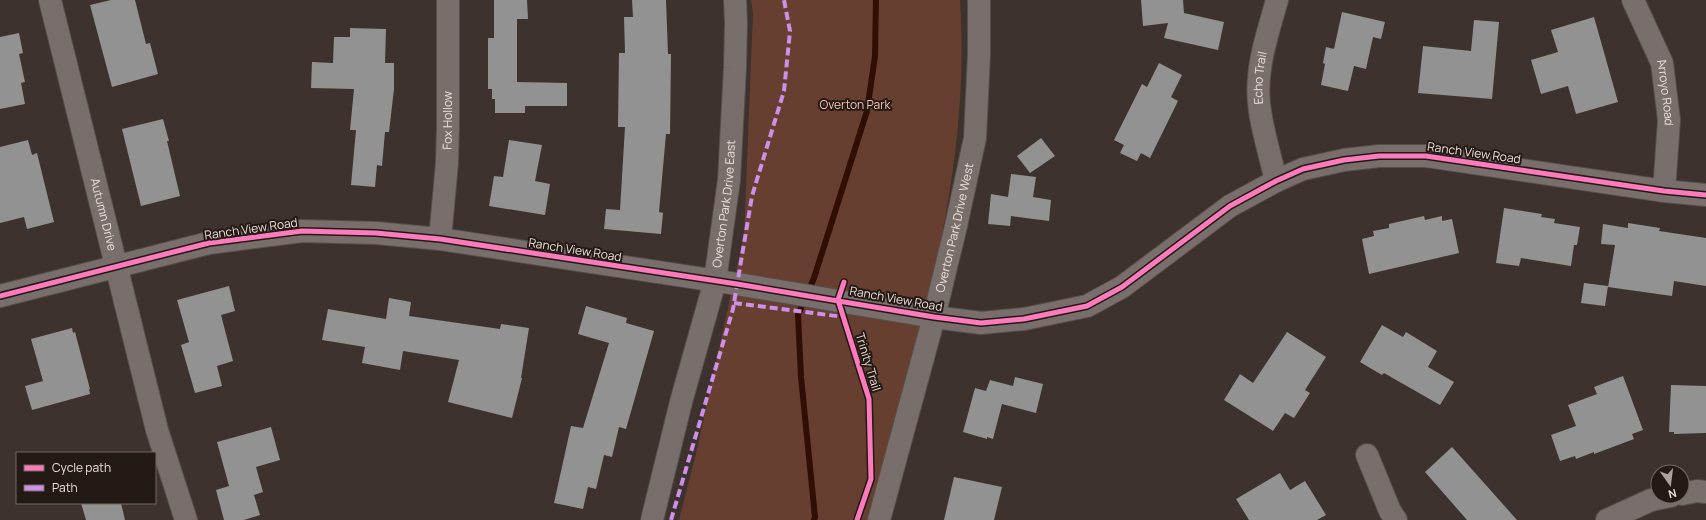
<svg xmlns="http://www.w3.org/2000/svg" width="1706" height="520" viewBox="0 0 1706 520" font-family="Manrope,sans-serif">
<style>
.green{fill:#673f30}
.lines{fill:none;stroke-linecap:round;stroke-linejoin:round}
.stream{stroke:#310e04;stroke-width:6}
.building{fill:#929293}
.street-casing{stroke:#584e49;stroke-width:24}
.secondary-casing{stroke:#584e49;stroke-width:24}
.street{stroke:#786f6c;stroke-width:22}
.secondary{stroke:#786f6c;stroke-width:22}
.quiet{stroke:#ce8fe9;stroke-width:4;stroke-dasharray:8 4;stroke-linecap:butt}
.cycleway-casing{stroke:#231915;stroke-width:8}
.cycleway{stroke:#fd7abc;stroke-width:5}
.labels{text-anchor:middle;stroke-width:4;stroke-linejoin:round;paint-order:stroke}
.street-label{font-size:12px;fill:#edded8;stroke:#231915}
.park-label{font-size:12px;fill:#f9c3b0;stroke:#231915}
</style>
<rect width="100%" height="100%" fill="#3d322d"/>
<path class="green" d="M751,0h209c12,179 -45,349 -92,520h-189l17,-66 48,-219 9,-222z"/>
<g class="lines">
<polyline class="stream" points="814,520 815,517 801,377 798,315 814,278 867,111 875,56 876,0"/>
</g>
<g class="building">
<polygon points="111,0 135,0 146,44 150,43 158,74 112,87 90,5"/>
<polygon points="494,0 527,0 528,19 517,19 517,82 567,83 567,106 525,106 525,113 495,113 495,99 492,99 492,89 488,89 488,38 494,38"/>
<polygon points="632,0 666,0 668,54 671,54 670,134 666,134 659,212 663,213 661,234 604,229 606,209 620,210 625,127 618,127 619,53 625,53 624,17 633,17"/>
<polygon points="1141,0 1183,0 1184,13 1224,22 1218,50 1164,38 1168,23 1143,26"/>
<polygon points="1342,12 1385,22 1381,39 1373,37 1366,69 1354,66 1348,91 1321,85 1325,64 1323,63 1326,47 1334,49"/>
<polygon points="1594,17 1618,102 1576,114 1568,86 1541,94 1531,60 1558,52 1551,30"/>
<polygon points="1474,20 1499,22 1492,99 1418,93 1423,46 1471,51"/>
<polygon points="350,28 386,29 385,63 394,63 394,89 389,132 385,132 382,166 377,165 375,187 351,185 356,130 350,130 354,89 311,88 312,62 333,63 334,37 350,37"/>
<polygon points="19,33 23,53 19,54 25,82 21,83 25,104 0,109 0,37"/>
<polygon points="1159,63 1182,75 1171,97 1178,101 1150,158 1141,153 1137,161 1120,153 1124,145 1114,140 1142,84 1147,87"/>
<polygon points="163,119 169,141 167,141 180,196 141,206 122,129"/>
<polygon points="1041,138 1055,156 1030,173 1017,156"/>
<polygon points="28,140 32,155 37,153 54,222 27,229 24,217 0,223 0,147"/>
<polygon points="509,140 542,145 535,181 550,184 545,215 489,206 494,176 503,177"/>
<polygon points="1011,174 1036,177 1033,197 1051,200 1049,221 1011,216 1010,226 988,224 991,194 1008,197"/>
<polygon points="1504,208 1542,214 1541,217 1555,219 1554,223 1580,227 1577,245 1574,245 1571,266 1521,258 1519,266 1496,263"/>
<polygon points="1424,216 1425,220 1442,216 1442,221 1452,219 1459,253 1369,274 1362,239 1374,236 1373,231 1389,228 1389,224"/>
<polygon points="1628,223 1660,228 1659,231 1706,238 1706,286 1674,281 1672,296 1608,287 1615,245 1601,244 1603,224 1628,228"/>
<polygon points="1584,283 1608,286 1605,306 1581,303"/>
<polygon points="229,286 235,311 221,315 233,361 217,366 222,386 195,393 181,345 189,342 177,300"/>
<polygon points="389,298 411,302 409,316 500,329 501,324 529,328 521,378 522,378 512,418 448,402 459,360 403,351 400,370 362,363 365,347 322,340 328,309 386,319"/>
<polygon points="586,306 627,318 626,323 654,331 626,429 619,427 612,457 604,455 596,489 588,487 583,509 554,503 571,426 583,428 609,343 578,334"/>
<polygon points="1382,325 1403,337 1406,332 1437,351 1428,367 1454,382 1440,405 1384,373 1382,375 1360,362"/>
<polygon points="72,328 73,333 75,332 90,389 89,389 90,394 32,410 25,386 43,381 31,339"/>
<polygon points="1287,332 1326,357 1305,390 1310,393 1294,418 1285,413 1273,431 1224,400 1240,374 1253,383"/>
<polygon points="1623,376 1643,430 1632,434 1634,439 1594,454 1594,452 1576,459 1575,456 1560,461 1551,435 1576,426 1568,405 1597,394 1594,387"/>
<polygon points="1015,377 1043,384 1036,413 1002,404 993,439 987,437 987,439 963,432 975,388 986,391 990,380 1013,386"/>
<polygon points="1671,385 1706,386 1706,433 1674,434 1674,432 1669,432"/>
<polygon points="271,427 280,460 256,467 263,492 254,495 260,515 244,520 224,520 216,490 229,486 217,442"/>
<polygon points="1452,447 1517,520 1467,520 1425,472"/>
<polygon points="1280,473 1290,490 1305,481 1326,515 1317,520 1249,520 1236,499"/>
<polygon points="954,477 1002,487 994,520 944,520"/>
<polygon points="81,503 121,503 125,520 86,520"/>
</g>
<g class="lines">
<defs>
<g id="street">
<path id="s1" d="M50,0l107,430 29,90"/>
<path id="s2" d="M1633,0l29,63 7,57 -5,71"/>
<path id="s3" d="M1276,181c-7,-32 -21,-71 -17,-103 2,-27 11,-52 18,-78"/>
<path id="s4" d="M440,239l7,-76 1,-38v-125"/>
<polyline points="1367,455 1390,511 1396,520"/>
<polyline points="1682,494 1697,491 1706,492"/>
<path id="s5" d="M652,520l29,-118 34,-121 14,-101 6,-112 1,-45 -1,-23"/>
<path id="s6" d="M879,520l55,-203 22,-91 19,-88 4,-84v-54"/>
<polyline points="1607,520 1651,500 1671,496"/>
</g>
<polyline id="secondary" points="0,296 209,243 302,231 376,233 440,239 737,284 934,317 981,323 1024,319 1087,306 1122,287 1230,206 1276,181 1303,169 1344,160 1379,156 1426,156 1664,191 1706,195"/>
</defs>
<use href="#street" class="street-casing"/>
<use href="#secondary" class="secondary-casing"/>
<use href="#street" class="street"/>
<use href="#secondary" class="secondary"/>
<g class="quiet">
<polyline points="734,303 844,317"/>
<polyline points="671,520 733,309 752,196 784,91 790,31 784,0"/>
</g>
<defs>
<g id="cycleway">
<polyline points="844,282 838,300 869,399 871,479 857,520"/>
<polyline points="0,296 209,243 302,231 376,233 440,239 737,284 934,317 981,323 1024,319 1087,306 1122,287 1230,206 1276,181 1303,169 1344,160 1379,156 1426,156 1664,191 1706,195"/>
</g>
</defs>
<use href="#cycleway" class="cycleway-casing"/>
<use href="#cycleway" class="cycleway"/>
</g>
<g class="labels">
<g class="street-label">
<text dy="4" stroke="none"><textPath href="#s3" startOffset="105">Echo Trail</textPath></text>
<text dy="4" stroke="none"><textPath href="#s2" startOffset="99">Arroyo Road</textPath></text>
<text dy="4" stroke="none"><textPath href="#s4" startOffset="119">Fox Hollow</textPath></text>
<text transform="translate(1474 153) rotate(8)" y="4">Ranch View Road</text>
<text dy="4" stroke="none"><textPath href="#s5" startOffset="325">Overton Park Drive East</textPath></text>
<text dy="4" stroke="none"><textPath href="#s1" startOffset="221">Autumn Drive</textPath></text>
<text dy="4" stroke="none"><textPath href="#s6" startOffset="302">Overton Park Drive West</textPath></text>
<text transform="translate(251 229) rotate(-8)" y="4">Ranch View Road</text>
<text transform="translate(575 250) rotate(9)" y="4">Ranch View Road</text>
<text transform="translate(896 299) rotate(10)" y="4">Ranch View Road</text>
<text transform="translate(868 362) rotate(73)" y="4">Trinity Trail</text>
</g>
<g class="park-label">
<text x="855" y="109">Overton Park</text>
</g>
</g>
<rect x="16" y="452" width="140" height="52" fill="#231915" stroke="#746863"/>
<rect x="24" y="465" width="20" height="6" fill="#fd7abc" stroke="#746863"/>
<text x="52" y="472" font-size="12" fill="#edded8">Cycle path</text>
<rect x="24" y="485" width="20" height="6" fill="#ce8fe9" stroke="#746863"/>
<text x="52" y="492" font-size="12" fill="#edded8">Path</text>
<g transform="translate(1670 484) rotate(166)"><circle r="19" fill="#231915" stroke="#746863"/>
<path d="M0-3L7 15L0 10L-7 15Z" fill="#afa29c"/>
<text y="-6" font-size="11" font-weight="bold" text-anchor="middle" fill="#edded8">N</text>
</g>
</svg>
